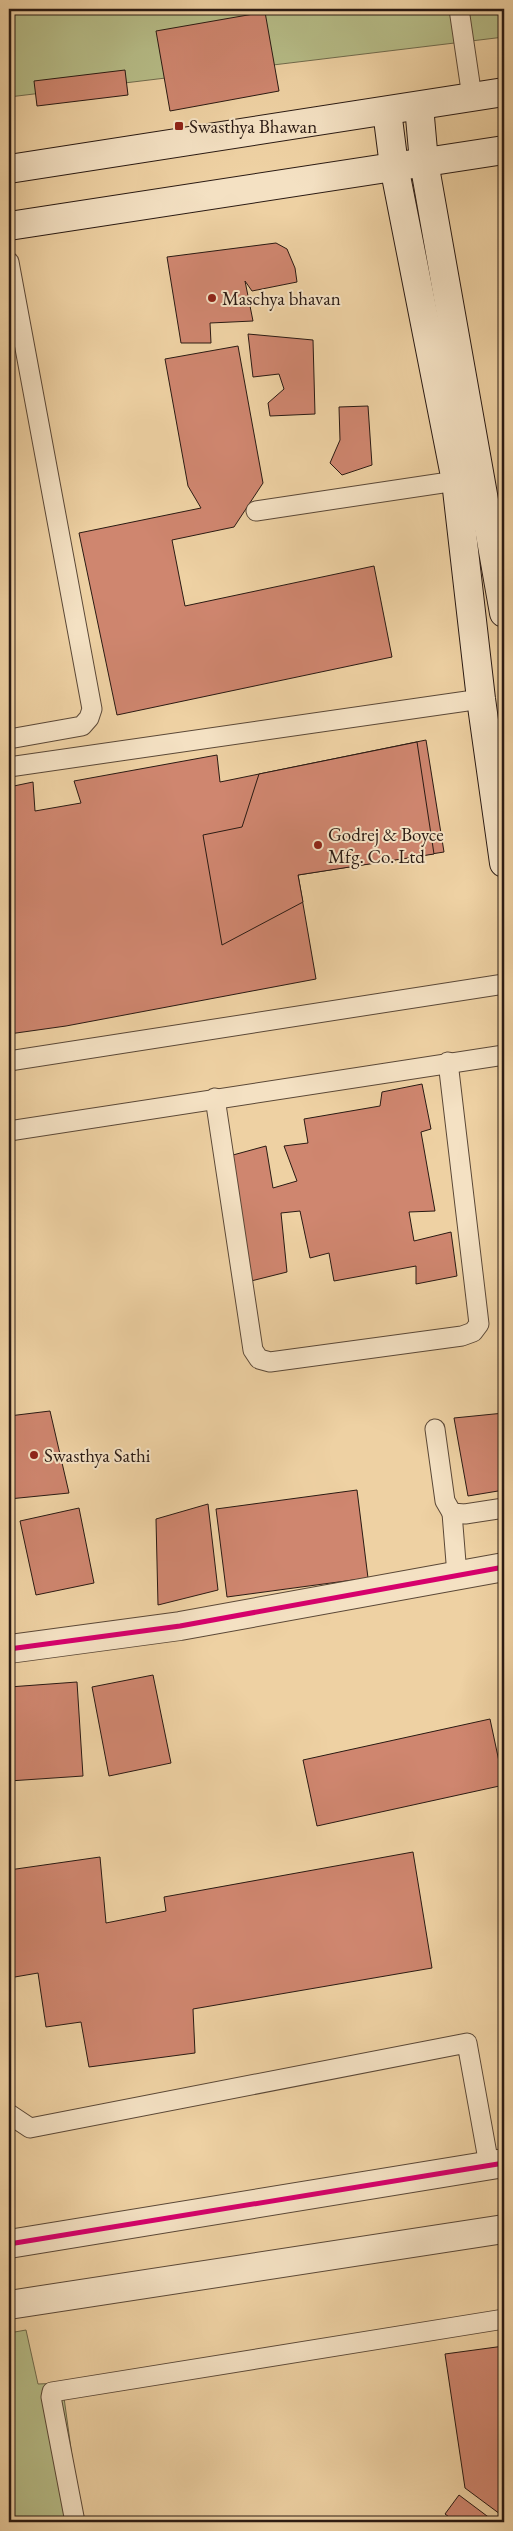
<svg xmlns="http://www.w3.org/2000/svg" width="513" height="2531" viewBox="0 0 513 2531" font-family="'EB Garamond',serif">
<style>
.green{fill:#b6bc87;stroke:#706b4d}
.building{fill:#cf866f;stroke:#2a1a13}
.lines{fill:none;stroke-linecap:round;stroke-linejoin:round}
.lane-casing{stroke:#5b4837;stroke-width:21}
.street-casing{stroke:#5b4837;stroke-width:30}
.secondary-casing{stroke:#2a1a13;stroke-width:30}
.lane{stroke:#f4e1c3;stroke-width:19}
.street{stroke:#f4e1c3;stroke-width:28}
.secondary{stroke:#f4e1c3;stroke-width:28}
.cycleway-casing{stroke:#f4e1c3;stroke-width:8}
.cycleway{stroke:#d6006c;stroke-width:5}
.poi-dot{fill:#8f2418;stroke:#f4e1c3;stroke-width:2}
.labels{text-anchor:middle;stroke-width:4;stroke-linejoin:round;paint-order:stroke}
.poi-label{font-size:19px;fill:#2a1a13;stroke:#f4e1c3;text-anchor:start}
</style>
<rect width="100%" height="100%" fill="#eed1a3"/>
<filter id="stains"><feTurbulence type="fractalNoise" baseFrequency=".004" numOctaves="4"/><feColorMatrix values="0 0 0 0 .2 0 0 0 0 .09 0 0 0 0 .02 0 0 0 .5 -.17"/></filter>
<radialGradient id="worn" r=".72"><stop offset=".6" stop-color="#630" stop-opacity="0"/><stop offset="1" stop-color="#630" stop-opacity=".3"/></radialGradient>
<g class="green">
<polygon points="9,9 504,9 504,37 9,97"/>
<polygon points="26,2330 38,2384 62,2383 81,2522 9,2522 9,2333"/>
</g>
<g class="building">
<polygon points="265,12 279,91 170,111 156,31"/>
<polygon points="125,70 128,95 37,106 34,81"/>
<polygon points="276,243 287,249 295,268 297,282 252,291 245,281 253,321 210,323 211,343 181,343 167,257"/>
<polygon points="248,334 313,340 315,414 270,416 268,403 284,389 279,374 253,377"/>
<polygon points="238,346 263,483 234,527 172,540 185,606 374,566 392,657 117,715 79,533 201,508 188,486 165,359"/>
<polygon points="368,406 372,465 342,475 330,463 340,440 339,407"/>
<polygon points="426,740 444,852 298,875 316,979 66,1026 9,1034 9,787 33,782 35,811 81,803 74,781 217,755 220,782"/>
<polygon points="417,742 434,854 298,875 303,902 222,945 203,835 242,827 259,774"/>
<polygon points="422,1084 431,1129 421,1132 435,1211 409,1212 414,1241 451,1232 457,1276 416,1284 416,1266 334,1281 329,1253 310,1258 300,1211 281,1213 287,1272 251,1281 233,1155 266,1146 273,1188 297,1181 284,1146 308,1143 304,1119 380,1106 382,1092"/>
<polygon points="50,1411 69,1493 9,1499 9,1416"/>
<polygon points="504,1413 504,1490 468,1496 454,1418"/>
<polygon points="357,1490 368,1578 227,1597 216,1509"/>
<polygon points="208,1504 218,1590 158,1605 156,1519"/>
<polygon points="79,1508 94,1583 36,1595 20,1521"/>
<polygon points="153,1675 171,1763 109,1776 92,1687"/>
<polygon points="77,1682 83,1776 9,1781 9,1687"/>
<polygon points="490,1719 504,1785 317,1826 303,1760"/>
<polygon points="413,1852 432,1968 193,2009 195,2053 89,2067 81,2022 46,2027 38,1973 9,1978 9,1870 100,1857 106,1923 166,1911 164,1897"/>
<polygon points="504,2346 504,2409 500,2410 504,2435 504,2517 465,2488 445,2354"/>
<polygon points="459,2495 495,2522 456,2522 445,2514"/>
</g>
<g class="lines">
<defs>
<g id="lane">
<polyline points="459,9 472,97"/>
<polyline points="9,262 92,709 89,718 82,726 9,739"/>
<polyline points="256,511 456,481"/>
<polyline points="9,767 481,699"/>
<polyline points="9,1061 504,984"/>
<polyline points="215,1098 253,1350 259,1359 270,1362 462,1336 473,1332 479,1324 448,1062"/>
<polyline points="9,1131 504,1055"/>
<polyline points="435,1429 445,1501 452,1513 465,1514 504,1508"/>
<polyline points="452,1513 457,1575"/>
<polyline points="9,2114 30,2128 467,2043 489,2165"/>
<polyline points="75,2522 51,2397 52,2392 504,2319"/>
</g>
<g id="street">
<polyline points="9,1649 180,1626 504,1567"/>
<polyline points="9,2244 504,2163"/>
<polyline points="9,2305 504,2229"/>
</g>
<g id="secondary">
<polyline points="419,106 424,162 504,613"/>
<polyline points="387,111 394,166 456,481 481,699 504,863"/>
<polyline points="9,169 504,92"/>
<polyline points="9,226 504,150"/>
</g>
</defs>
<use href="#lane" class="lane-casing"/>
<use href="#street" class="street-casing"/>
<use href="#secondary" class="secondary-casing"/>
<use href="#lane" class="lane"/>
<use href="#street" class="street"/>
<use href="#secondary" class="secondary"/>
<defs>
<g id="cycleway">
<polyline points="9,1649 180,1626 504,1567"/>
<polyline points="9,2244 504,2163"/>
</g>
</defs>
<use href="#cycleway" class="cycleway-casing"/>
<use href="#cycleway" class="cycleway"/>
</g>
<g class="poi-dot">
<rect x="174" y="121" width="10" height="10" rx="2.5"/>
<circle cx="212" cy="298" r="5"/>
<circle cx="318" cy="845" r="5"/>
<circle cx="34" cy="1455" r="5"/>
</g>
<g class="labels">
<g class="poi-label">
<text x="189" y="133">Swasthya Bhawan</text>
<text x="222" y="305">Maschya bhavan</text>
<text x="328" y="841">Godrej &amp; Boyce<tspan x="328" dy="22">Mfg. Co. Ltd</tspan></text>
<text x="44" y="1462">Swasthya Sathi</text>
</g>
</g>
<rect width="513" height="2531" fill="none" stroke="#eed1a3" stroke-width="30"/>
<rect x="10" y="10" width="493" height="2511" fill="none" stroke="#2a1a13" stroke-width="2.5"/>
<rect x="15" y="15" width="483" height="2501" fill="none" stroke="#2a1a13"/>
<rect width="100%" height="100%" filter="url(#stains)"/>
<rect width="100%" height="100%" fill="url(#worn)"/>
</svg>
